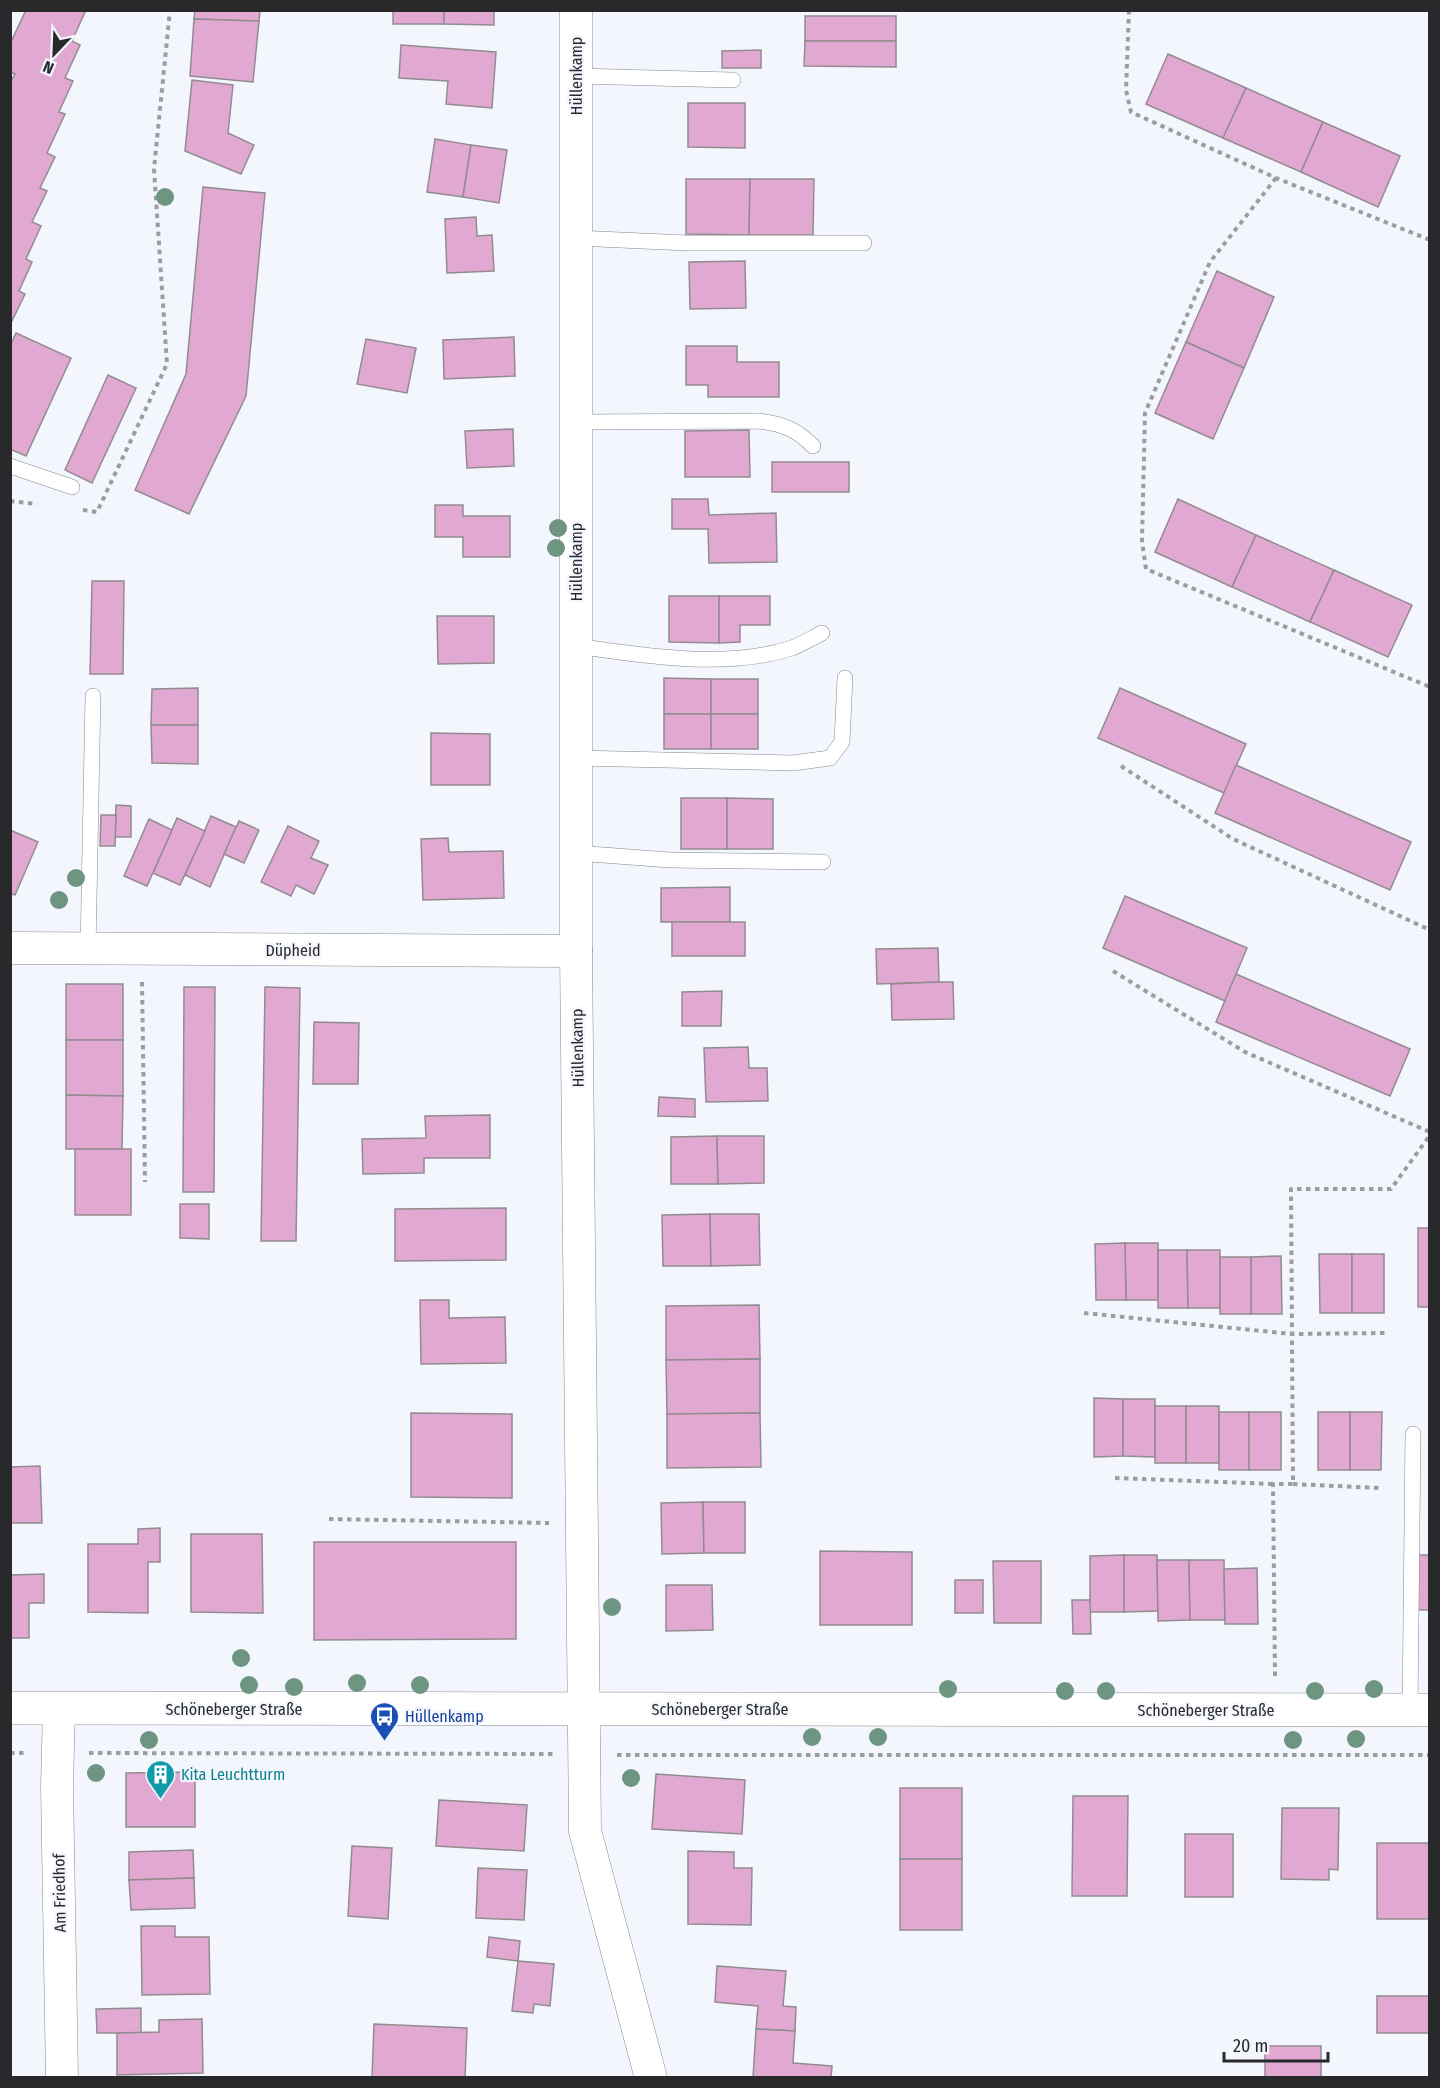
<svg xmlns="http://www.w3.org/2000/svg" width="1440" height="2088" viewBox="0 0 1440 2088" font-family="'Fira Sans Condensed',sans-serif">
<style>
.building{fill:#e1a9d1;stroke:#928c90;stroke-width:1.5}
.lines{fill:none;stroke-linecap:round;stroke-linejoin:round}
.lane-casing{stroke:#87888f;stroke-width:16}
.street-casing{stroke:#87888f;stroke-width:33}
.secondary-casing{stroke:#87888f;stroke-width:34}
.path{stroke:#9c9da3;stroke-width:4;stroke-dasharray:4.5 4.5;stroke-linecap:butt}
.lane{stroke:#fff;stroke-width:15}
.street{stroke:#fff;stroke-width:32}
.secondary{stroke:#fff;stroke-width:33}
.tree{fill:#6e9482}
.labels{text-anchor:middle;stroke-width:4.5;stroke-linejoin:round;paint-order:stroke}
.street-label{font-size:16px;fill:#29292c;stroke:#f4f6fe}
.transit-label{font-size:16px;fill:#164399;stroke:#f4f6fe;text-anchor:start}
.culture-label{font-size:16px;fill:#0d838f;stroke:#f4f6fe;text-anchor:start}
</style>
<rect width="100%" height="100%" fill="#f4f6fe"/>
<g class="building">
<polygon points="26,10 86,10 72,41 80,45 65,78 73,81 59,112 65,114 47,153 55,157 40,188 47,191 32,222 41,226 26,259 32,262 19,291 25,294 10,325 10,83 15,74 10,72 10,44"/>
<polygon points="195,10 260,10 259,21 194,19"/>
<rect x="393" y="10" width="51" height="14"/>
<polygon points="444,10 494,10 494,25 444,24"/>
<rect x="805" y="16" width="91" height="25"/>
<polygon points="194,19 259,21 253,82 190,76"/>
<polygon points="805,41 896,41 896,67 804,66"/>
<polygon points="401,45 496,52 492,108 446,104 448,81 399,78"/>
<polygon points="761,50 761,68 722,68 722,51"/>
<polygon points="1168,54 1246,88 1223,138 1146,104"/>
<polygon points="192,80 233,85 228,133 254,145 241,174 185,151"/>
<polygon points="1246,88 1323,122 1301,172 1223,138"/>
<polygon points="688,103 745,103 745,148 688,147"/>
<polygon points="1323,122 1400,156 1378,207 1301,172"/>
<polygon points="435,139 471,145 463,197 427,192"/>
<polygon points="471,145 507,150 499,203 463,197"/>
<polygon points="686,179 750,179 749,235 686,234"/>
<polygon points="750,179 814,179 813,235 749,235"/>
<polygon points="203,187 265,193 246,396 189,514 135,490 186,374"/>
<polygon points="476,217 477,236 492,235 494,271 447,273 445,219"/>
<polygon points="745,261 746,308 690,309 689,262"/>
<polygon points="1217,271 1274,297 1244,368 1186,342"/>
<polygon points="16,333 71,358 26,456 10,449 10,346"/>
<polygon points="514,337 515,376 444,379 443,340"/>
<polygon points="366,339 416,348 407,393 357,384"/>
<polygon points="1186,342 1244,368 1213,439 1155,413"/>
<polygon points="686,346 737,346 737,362 779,362 779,397 708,397 708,385 686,385"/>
<polygon points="108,375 136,388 92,483 65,470"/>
<polygon points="513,429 514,466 467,468 465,431"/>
<polygon points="749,430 750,477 685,477 685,431"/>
<rect x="772" y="462" width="77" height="30"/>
<polygon points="672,499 708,499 709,515 776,513 777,562 709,563 708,529 672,529"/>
<polygon points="1178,499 1256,535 1232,587 1155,552"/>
<polygon points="435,505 463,505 463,516 510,516 510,557 463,557 463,537 435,537"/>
<polygon points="1256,535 1334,570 1310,622 1232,587"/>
<polygon points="1334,570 1412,605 1388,657 1310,622"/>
<polygon points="92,581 124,581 123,674 90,674"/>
<polygon points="669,596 719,596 719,643 669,642"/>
<polygon points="719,596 770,596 770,625 740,625 740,642 719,643"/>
<polygon points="437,616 494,616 494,663 438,664"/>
<polygon points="664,678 711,679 711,714 664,714"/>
<rect x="711" y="679" width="47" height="35"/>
<polygon points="198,688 198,725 151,725 152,689"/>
<polygon points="1120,688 1246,744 1224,793 1098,738"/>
<rect x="664" y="714" width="47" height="35"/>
<rect x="711" y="714" width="47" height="35"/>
<polygon points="151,725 198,725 198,764 152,763"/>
<polygon points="431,733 490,734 490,785 431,785"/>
<polygon points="1236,765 1411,842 1390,890 1215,813"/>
<rect x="681" y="798" width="46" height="51"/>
<polygon points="727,798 773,799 773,849 727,849"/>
<polygon points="116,805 131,806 131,837 115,837"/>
<polygon points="101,815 116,815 115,846 100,846"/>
<polygon points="211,816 236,827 210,887 185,875"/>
<polygon points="177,818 205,831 180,885 153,873"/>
<polygon points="149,819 172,830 147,886 124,876"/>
<polygon points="239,821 259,830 244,863 224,854"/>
<polygon points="288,826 319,841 311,858 328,865 314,894 296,885 291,896 261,882"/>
<polygon points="10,830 38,842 15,895 10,893"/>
<polygon points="448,838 449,852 503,851 504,898 423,900 421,839"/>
<polygon points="730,887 730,922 661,922 661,888"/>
<polygon points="1125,896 1247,948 1225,1001 1103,948"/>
<rect x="672" y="922" width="73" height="34"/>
<polygon points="938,948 939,982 877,984 876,949"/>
<polygon points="1236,974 1410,1049 1390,1096 1216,1022"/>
<polygon points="939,982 953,982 954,1019 892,1020 891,984"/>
<rect x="66" y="984" width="57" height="56"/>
<polygon points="184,987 215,987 214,1192 183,1192"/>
<polygon points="265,987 300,988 296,1241 261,1241"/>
<polygon points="722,991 721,1026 682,1026 682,992"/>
<polygon points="314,1022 359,1023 358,1084 313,1084"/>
<polygon points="66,1040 123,1040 123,1096 66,1095"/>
<polygon points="748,1047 749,1068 767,1068 768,1101 706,1102 704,1048"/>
<polygon points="66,1095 123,1096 122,1149 66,1149"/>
<polygon points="659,1097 695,1099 695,1117 658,1116"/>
<polygon points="490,1115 490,1158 424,1158 424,1173 363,1174 362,1139 426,1138 425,1116"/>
<polygon points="717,1136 718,1184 671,1184 671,1137"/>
<polygon points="717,1136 764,1136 764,1183 718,1184"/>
<rect x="75" y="1149" width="56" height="66"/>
<polygon points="180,1204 209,1204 209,1239 180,1238"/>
<polygon points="506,1208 506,1260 395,1261 395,1209"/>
<polygon points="710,1214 711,1266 663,1266 662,1215"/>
<polygon points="710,1214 759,1214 760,1265 711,1266"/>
<rect x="1418" y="1228" width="12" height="79"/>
<polygon points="1125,1243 1158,1243 1158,1300 1126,1300"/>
<polygon points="1125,1243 1126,1300 1096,1300 1095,1244"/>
<polygon points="1158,1250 1187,1250 1188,1308 1158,1308"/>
<polygon points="1187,1250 1220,1250 1220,1308 1188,1308"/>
<polygon points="1319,1254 1352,1254 1352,1313 1320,1313"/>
<rect x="1352" y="1254" width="32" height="59"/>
<polygon points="1281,1256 1282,1314 1251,1314 1251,1257"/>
<rect x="1220" y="1257" width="31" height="57"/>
<polygon points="420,1300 449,1300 449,1318 505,1317 506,1363 421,1364"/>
<polygon points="759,1305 760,1359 666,1360 666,1306"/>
<polygon points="760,1359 760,1413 667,1414 666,1360"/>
<polygon points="1094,1398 1123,1399 1123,1456 1094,1457"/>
<polygon points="1123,1399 1155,1399 1155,1457 1123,1456"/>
<rect x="1155" y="1406" width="31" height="57"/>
<rect x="1186" y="1406" width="33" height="57"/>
<rect x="1219" y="1412" width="30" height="58"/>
<rect x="1249" y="1412" width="32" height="58"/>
<rect x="1318" y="1412" width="32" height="58"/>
<polygon points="1350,1412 1382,1412 1381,1470 1350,1470"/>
<polygon points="411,1413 512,1414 512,1498 411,1497"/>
<polygon points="760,1413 761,1467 667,1468 667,1414"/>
<polygon points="40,1466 42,1523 10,1523 10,1467"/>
<polygon points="703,1502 704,1553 662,1554 661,1503"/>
<polygon points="703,1502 745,1502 745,1553 704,1553"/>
<polygon points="160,1528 160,1562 148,1562 148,1613 88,1612 88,1544 138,1544 138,1529"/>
<polygon points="191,1534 262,1534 263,1613 191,1612"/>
<polygon points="314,1542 516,1542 516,1639 314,1640"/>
<polygon points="820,1551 912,1552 912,1625 820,1625"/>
<polygon points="1124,1555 1157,1555 1158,1611 1124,1612"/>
<polygon points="1124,1555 1124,1612 1090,1612 1090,1556"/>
<polygon points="1416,1555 1430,1555 1430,1610 1415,1610"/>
<polygon points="1157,1560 1189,1560 1190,1620 1158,1621"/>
<polygon points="1189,1560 1224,1560 1225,1620 1190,1620"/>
<polygon points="993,1561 1041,1561 1041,1623 994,1623"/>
<polygon points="1257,1568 1258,1624 1225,1624 1224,1569"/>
<polygon points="44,1574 44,1603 29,1603 29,1638 10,1638 10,1575"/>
<rect x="955" y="1580" width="28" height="33"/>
<polygon points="666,1585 712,1585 713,1630 666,1631"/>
<polygon points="1072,1600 1090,1600 1091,1634 1073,1634"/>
<polygon points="195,1772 195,1827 126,1827 126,1773"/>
<polygon points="656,1774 745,1780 742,1834 652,1829"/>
<rect x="900" y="1788" width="62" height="71"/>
<polygon points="1073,1796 1128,1796 1127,1896 1072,1896"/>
<polygon points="439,1800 527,1805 524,1851 436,1846"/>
<polygon points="1282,1808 1339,1808 1338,1870 1329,1869 1329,1880 1281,1879"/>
<rect x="1185" y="1834" width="48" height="63"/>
<rect x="1377" y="1843" width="53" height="76"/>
<polygon points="352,1846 392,1848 388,1919 348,1916"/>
<polygon points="193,1850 194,1878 129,1880 129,1852"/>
<polygon points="688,1851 734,1852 734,1868 752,1868 751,1925 688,1924"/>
<rect x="900" y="1859" width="62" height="71"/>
<polygon points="478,1868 527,1870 524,1920 476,1918"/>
<polygon points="194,1878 195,1908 131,1910 129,1880"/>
<polygon points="141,1926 175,1926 175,1937 209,1937 210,1994 142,1995"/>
<polygon points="489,1937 520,1941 518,1961 487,1957"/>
<polygon points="518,1961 554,1964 550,2006 534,2004 533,2013 512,2011"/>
<polygon points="717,1966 786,1971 783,2006 796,2007 795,2031 756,2029 758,2006 715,2002"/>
<rect x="1377" y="1996" width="53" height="37"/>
<polygon points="141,2008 141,2033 97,2033 96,2009"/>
<polygon points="202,2019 203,2073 117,2075 117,2033 159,2032 159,2020"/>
<polygon points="374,2024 467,2028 465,2078 372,2078"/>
<polygon points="756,2029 795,2031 793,2063 832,2066 831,2078 753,2078"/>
<rect x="1265" y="2046" width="56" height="32"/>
</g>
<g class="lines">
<defs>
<g id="lane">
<polyline points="576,76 733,80"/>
<polyline points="576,238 687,243 864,243"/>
<path d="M576,422l183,-1c24,3 37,8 54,25"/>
<polyline points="10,466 72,487"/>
<path d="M576,646c67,10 151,23 216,2 10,-4 20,-10 30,-15"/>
<polyline points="576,758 793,763 830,758 842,742 845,678"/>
<polyline points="576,853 670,860 823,862"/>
<polyline points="88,950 93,696"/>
<polyline points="1410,1710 1413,1434"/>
</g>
<g id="street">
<polyline points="576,10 576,951 585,1831 651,2078"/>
<polyline points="10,948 576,951"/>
<polyline points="59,1708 57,1786 62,2078"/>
</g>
<polyline id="secondary" points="10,1708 1430,1710"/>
</defs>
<use href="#lane" class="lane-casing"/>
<use href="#street" class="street-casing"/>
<use href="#secondary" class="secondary-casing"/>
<g class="path">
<polyline points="1129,10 1126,90 1131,112 1276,178 1430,240"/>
<polyline points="1276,178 1210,262 1145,413 1142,541 1146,569 1430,687"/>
<polyline points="10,501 37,504"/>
<polyline points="83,510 97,512 167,364 154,169 170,10"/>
<polyline points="1121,766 1233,839 1430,930"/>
<polyline points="1113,971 1245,1052 1430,1132"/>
<polyline points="142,982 145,1182"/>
<polyline points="1084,1313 1292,1334 1387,1333"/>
<polyline points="1115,1478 1273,1484"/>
<polyline points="1293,1484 1379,1488"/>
<polyline points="329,1519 549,1523"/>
<polyline points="1275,1676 1273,1484 1293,1484 1291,1189 1391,1189 1430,1135"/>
<polyline points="10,1753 25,1753"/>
<polyline points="89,1753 553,1754"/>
<polyline points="617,1755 1430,1755"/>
</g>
<use href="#lane" class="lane"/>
<use href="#street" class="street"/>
<use href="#secondary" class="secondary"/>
</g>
<g class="tree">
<circle cx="165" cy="197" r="9"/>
<circle cx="558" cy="528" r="9"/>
<circle cx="556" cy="548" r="9"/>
<circle cx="76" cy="878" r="9"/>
<circle cx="59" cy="900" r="9"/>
<circle cx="612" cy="1607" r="9"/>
<circle cx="241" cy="1658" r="9"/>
<circle cx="357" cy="1683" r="9"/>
<circle cx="249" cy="1685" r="9"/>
<circle cx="420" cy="1685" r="9"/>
<circle cx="294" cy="1687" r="9"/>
<circle cx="948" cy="1689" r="9"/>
<circle cx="1374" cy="1689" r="9"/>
<circle cx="1065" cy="1691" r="9"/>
<circle cx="1106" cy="1691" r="9"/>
<circle cx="1315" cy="1691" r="9"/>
<circle cx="812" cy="1737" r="9"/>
<circle cx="878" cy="1737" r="9"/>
<circle cx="1356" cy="1739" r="9"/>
<circle cx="149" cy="1740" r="9"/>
<circle cx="1293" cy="1740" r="9"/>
<circle cx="96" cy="1773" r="9"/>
<circle cx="631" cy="1778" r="9"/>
</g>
<defs>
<symbol id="bus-pin" viewBox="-11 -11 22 30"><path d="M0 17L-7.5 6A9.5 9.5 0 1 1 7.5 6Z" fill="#1a4fb4" stroke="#f4f6fe"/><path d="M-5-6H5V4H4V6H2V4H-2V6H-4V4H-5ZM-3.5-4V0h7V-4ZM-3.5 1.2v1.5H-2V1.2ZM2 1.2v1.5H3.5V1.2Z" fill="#fff"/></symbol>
<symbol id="building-pin" viewBox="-11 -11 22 30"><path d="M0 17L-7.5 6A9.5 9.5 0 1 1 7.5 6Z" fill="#0f9aa8" stroke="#f4f6fe"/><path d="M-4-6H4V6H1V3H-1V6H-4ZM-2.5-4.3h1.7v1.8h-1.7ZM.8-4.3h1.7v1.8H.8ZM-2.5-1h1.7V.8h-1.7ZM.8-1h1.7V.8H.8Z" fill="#fff"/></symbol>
</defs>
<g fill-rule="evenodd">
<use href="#bus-pin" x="368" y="1700" width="33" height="45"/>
<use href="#building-pin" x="144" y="1758" width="33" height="45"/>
</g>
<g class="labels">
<g class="street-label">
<text transform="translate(576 76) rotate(-90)" y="6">Hüllenkamp</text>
<text transform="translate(576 562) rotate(-90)" y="6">Hüllenkamp</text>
<text x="293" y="956">Düpheid</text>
<text transform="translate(577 1048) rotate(-91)" y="6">Hüllenkamp</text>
<text x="234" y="1715">Schöneberger Straße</text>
<text x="720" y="1715">Schöneberger Straße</text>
<text x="1206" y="1716">Schöneberger Straße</text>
<text transform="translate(59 1893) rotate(-91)" y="6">Am Friedhof</text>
</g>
<g class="transit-label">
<text x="405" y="1722">Hüllenkamp</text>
</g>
<g class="culture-label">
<text x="181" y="1780">Kita Leuchtturm</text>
</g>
</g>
<rect width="1440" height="2088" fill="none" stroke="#29292c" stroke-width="24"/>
<g transform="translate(54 54) rotate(203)" stroke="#f4f6fe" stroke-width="4.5" paint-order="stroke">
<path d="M0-4.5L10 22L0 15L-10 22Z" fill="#29292c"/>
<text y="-9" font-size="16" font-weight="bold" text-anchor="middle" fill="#29292c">N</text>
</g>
<path d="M1224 2052v9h104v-9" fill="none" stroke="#29292c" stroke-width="3"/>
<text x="1233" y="2052" font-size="18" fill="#29292c" stroke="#f4f6fe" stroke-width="4.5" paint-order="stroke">20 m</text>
</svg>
